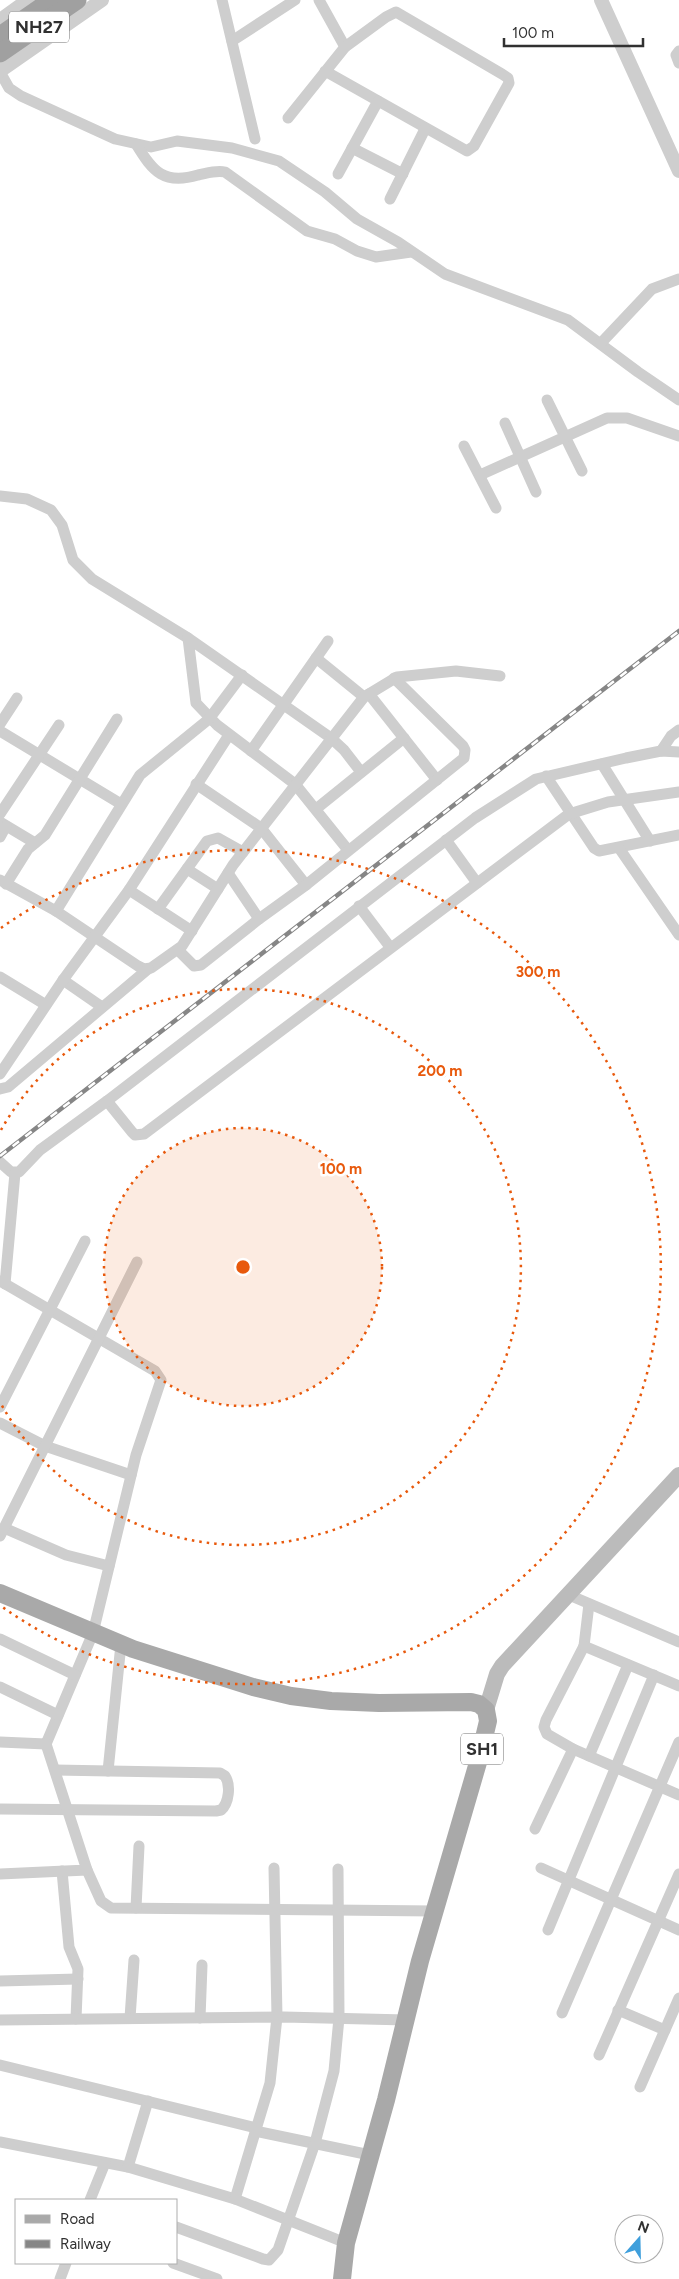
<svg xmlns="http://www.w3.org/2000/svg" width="679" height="2279" viewBox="0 0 679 2279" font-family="Figtree,sans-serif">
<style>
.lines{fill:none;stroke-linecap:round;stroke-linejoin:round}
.minor{stroke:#cecece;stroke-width:11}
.tertiary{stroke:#cecece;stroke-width:14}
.secondary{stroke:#bbb;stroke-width:16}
.primary{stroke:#a9a9a9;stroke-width:18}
.trunk{stroke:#a0a0a0;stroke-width:19}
.rail-casing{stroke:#868686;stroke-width:4.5}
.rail{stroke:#fff;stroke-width:2.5;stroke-dasharray:8;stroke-linecap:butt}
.ring{fill:none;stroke:#e8590c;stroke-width:2.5;stroke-dasharray:2.5 5}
.labels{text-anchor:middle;stroke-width:5;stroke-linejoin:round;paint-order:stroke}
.shield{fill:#fff;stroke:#6f6f6f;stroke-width:1}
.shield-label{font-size:18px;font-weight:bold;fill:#313131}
.centre{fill:#e8590c;stroke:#fff;stroke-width:2.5}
.ring-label{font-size:15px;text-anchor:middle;font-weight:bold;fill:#e8590c;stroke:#fff;stroke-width:5;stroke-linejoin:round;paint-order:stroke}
</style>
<rect width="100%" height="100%" fill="#fff"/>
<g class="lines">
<g class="minor">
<polyline points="222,0 255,139"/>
<polyline points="319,0 345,47"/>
<polyline points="232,41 295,0"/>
<polyline points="679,51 676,55 679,63"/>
<polyline points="0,72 9,88 21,96 115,139 151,147 177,141 232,148 279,161 325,192 357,219 398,242 445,274 568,320 638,372 679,400"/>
<polyline points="288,118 345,47 386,17 396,12 502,74 508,78 509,83 474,146 467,151 325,71"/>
<path d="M136,144c17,28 28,41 62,31 10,-2 18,-5 27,-3l82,59 28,8 22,12 19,6 35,-5"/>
<polyline points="352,148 403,174"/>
<polyline points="338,174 378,101"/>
<polyline points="390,199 425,129"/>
<polyline points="601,343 652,289 679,279"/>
<polyline points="547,400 582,471"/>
<polyline points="505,423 536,492"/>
<polyline points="464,446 496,508"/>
<polyline points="480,475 607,418 627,418 679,436"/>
<polyline points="0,496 27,499 51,510 62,525 73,560 92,579 188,638 331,738 344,750 361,772"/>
<polyline points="188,638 196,703 217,725 295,784 348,850"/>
<polyline points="316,658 364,697"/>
<polyline points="369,694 437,780"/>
<polyline points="0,724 17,698"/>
<polyline points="0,731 121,804"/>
<polyline points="251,751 328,641"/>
<polyline points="661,751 671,736 679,730"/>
<polyline points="602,764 650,841"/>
<polyline points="546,776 594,848 599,851 679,835"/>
<polyline points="196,784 261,828 306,885"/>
<polyline points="316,809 404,738"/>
<polyline points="0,814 59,725"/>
<polyline points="0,822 35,843"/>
<polyline points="0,837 6,826"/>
<polyline points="446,840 477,883"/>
<polyline points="619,848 679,935"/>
<polyline points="187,869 218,889"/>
<polyline points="228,873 259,919"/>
<polyline points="0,880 56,911 138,966 144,969 151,968 182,946 233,865 364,697 397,677 456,671 500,676"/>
<polyline points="6,884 28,849 45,835 117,719"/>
<polyline points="129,890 192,931"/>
<polyline points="359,906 390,947"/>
<polyline points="158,909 207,841 218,838 243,852"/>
<polyline points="56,911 140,775 209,719 242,675"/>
<polyline points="178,950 194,966 201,965 259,919 306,885 464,758 465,750 463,746 394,678"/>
<polyline points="0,977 46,1005"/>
<polyline points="63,980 102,1007"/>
<polyline points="0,1074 63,980 129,890 229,735"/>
<polyline points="0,1089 8,1087 148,969"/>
<polyline points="107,1101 132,1132 135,1135 144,1134 569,814 608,802 679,792"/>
<polyline points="0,1162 11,1172 19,1172 40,1150 107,1101 475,818 536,779 626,758 661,751 679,752"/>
<polyline points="0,1281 155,1371 161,1380 136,1455 93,1633 46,1744 0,1742"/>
<polyline points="5,1284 15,1173"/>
<polyline points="0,1407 85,1241"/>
<polyline points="0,1423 45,1446 131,1475"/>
<polyline points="4,1528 66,1555 109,1566"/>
<polyline points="0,1536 137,1262"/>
<polyline points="569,1595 679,1642"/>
<polyline points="589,1604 584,1646 546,1720 544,1727 547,1734 573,1749 679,1795"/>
<polyline points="0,1639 75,1675"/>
<polyline points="584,1646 679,1686"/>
<polyline points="0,1687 58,1715"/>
<polyline points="589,1756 628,1665"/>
<polyline points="108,1771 121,1644"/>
<path d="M0,1809l216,2 5,-1c8,-7 10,-25 4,-34l-5,-3 -165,-3"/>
<polyline points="535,1829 573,1749"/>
<polyline points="541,1868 679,1930"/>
<polyline points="87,1870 101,1901 111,1908 435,1911"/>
<polyline points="62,1871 69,1947 78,1969 76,2019"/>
<polyline points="0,1874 87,1870 46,1744"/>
<polyline points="136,1908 139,1846"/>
<polyline points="548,1930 654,1675"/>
<polyline points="0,1981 78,1979"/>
<polyline points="618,2010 665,2030"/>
<polyline points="562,2013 679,1742"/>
<polyline points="130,2018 134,1960"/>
<polyline points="200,2018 202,1965"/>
<polyline points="0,2020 284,2017 406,2020"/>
<polyline points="599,2055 679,1874"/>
<polyline points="0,2065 256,2128"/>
<polyline points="640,2087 679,1998"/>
<polyline points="255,2131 370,2155"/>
<polyline points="0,2142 128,2167 235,2199 346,2243"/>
<polyline points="128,2167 148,2101"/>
<polyline points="235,2199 270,2083 277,2017 274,1868"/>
<polyline points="90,2200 105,2163"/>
<polyline points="176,2227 263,2259 269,2260 278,2250 315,2143 334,2071 339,2018 338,1869"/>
<polyline points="173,2263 217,2279"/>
<polyline points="60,2279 66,2263"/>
</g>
<g class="tertiary">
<polyline points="601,0 679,171"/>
<polyline points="0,20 28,0"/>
<polyline points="0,71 102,0"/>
</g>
<polyline class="secondary" points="486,1710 497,1674 502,1666 679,1475"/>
<polyline class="primary" points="0,1593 133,1649 253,1687 291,1696 331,1701 379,1703 471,1702 479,1704 486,1710 488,1721 479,1759 420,1961 386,2100 346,2243 342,2279"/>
<g class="trunk">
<polyline points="0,36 52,0"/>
<polyline points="0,53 77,0"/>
</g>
<defs>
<polyline id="rail" points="0,1156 679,631"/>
</defs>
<use href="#rail" class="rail-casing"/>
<use href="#rail" class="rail"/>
</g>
<circle cx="243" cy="1267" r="139" fill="#e8590c" fill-opacity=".12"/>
<g class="ring">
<circle cx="243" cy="1267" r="139"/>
<path d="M1 1130A278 278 0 1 1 1 1404"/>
<path d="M1 928A417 417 0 1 1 1 1606"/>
</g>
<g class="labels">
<g class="shield">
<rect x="9" y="11.5" width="60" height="31" rx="4"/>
<rect x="461" y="1733.5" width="42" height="31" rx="4"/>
</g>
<g class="shield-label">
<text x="39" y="33">NH27</text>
<text x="482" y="1755">SH1</text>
</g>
</g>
<circle cx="243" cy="1267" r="8" class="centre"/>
<g class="ring-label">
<text x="538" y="977">300 m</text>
<text x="440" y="1076">200 m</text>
<text x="341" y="1174">100 m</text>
</g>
<rect x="15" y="2199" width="162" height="65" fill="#ffffff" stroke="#adadad"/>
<rect x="25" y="2215" width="25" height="8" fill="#a9a9a9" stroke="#adadad"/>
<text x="60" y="2224" font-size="15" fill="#313131">Road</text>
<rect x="25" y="2240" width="25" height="8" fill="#868686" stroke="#adadad"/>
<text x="60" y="2249" font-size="15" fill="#313131">Railway</text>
<g transform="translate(639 2239) rotate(20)"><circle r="24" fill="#ffffff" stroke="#adadad"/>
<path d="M0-4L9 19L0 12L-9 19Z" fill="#3f9fdc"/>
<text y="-8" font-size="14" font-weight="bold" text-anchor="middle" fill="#313131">N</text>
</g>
<path d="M504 38v8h139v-8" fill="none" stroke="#313131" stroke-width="2.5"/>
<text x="512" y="38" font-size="15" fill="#313131" stroke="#ffffff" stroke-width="4" paint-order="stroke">100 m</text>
</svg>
